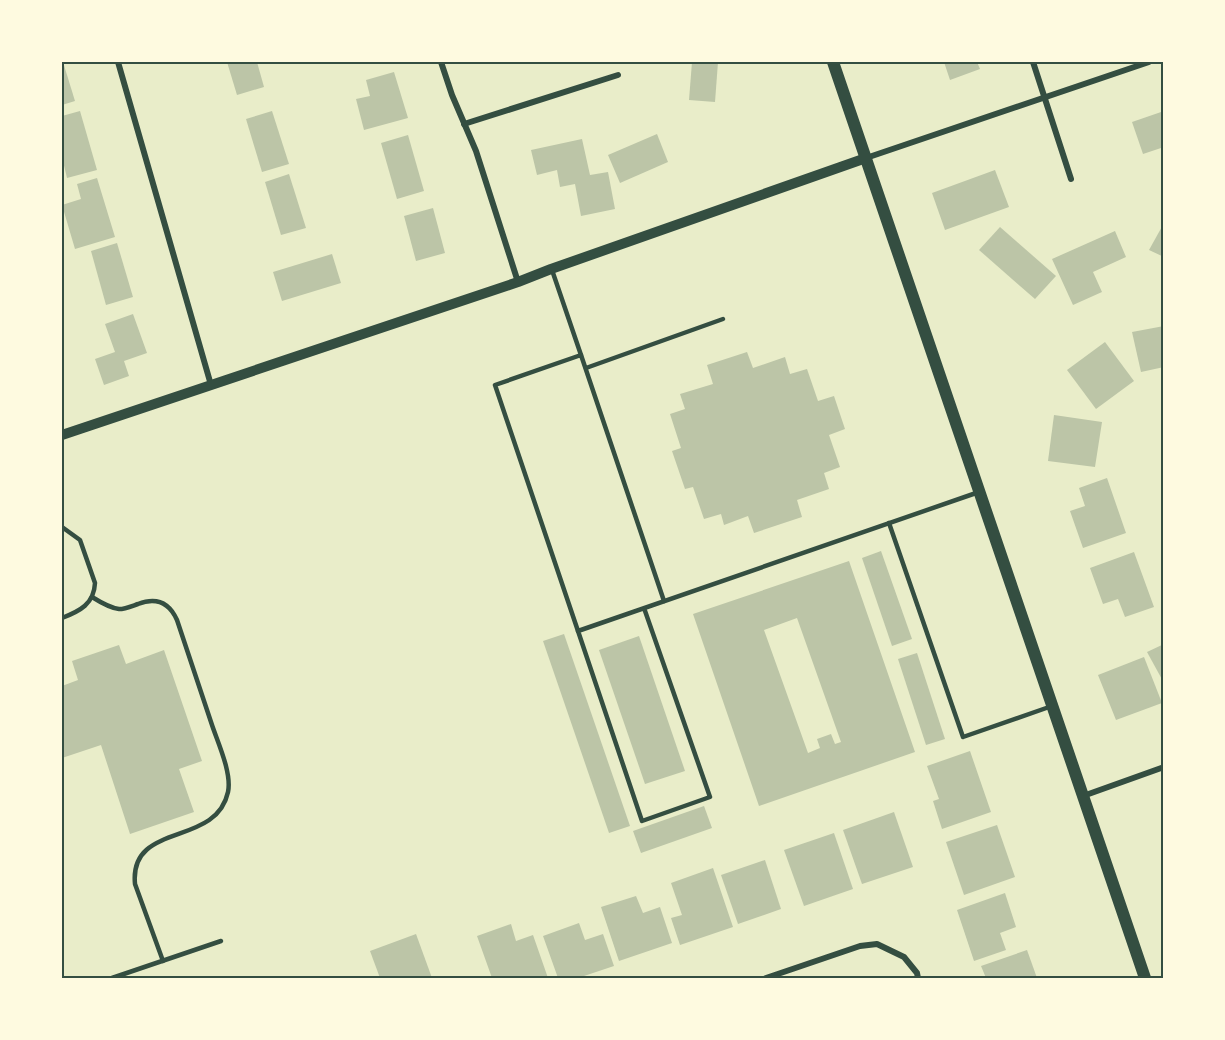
<svg xmlns="http://www.w3.org/2000/svg" width="1225" height="1040" viewBox="0 0 1225 1040" font-family="'Noto Sans',sans-serif">
<style>
.building{fill:#bcc5a7;fill-rule:evenodd}
.lines{fill:none;stroke-linecap:round;stroke-linejoin:round}
.service{stroke:#344e41;stroke-width:4.5}
.minor{stroke:#344e41;stroke-width:6}
.tertiary{stroke:#344e41;stroke-width:10}
.secondary{stroke:#344e41;stroke-width:12}
.neatline{fill:none;stroke:#344e41;stroke-width:2}
</style>
<rect width="100%" height="100%" fill="#e9edc9"/>
<g class="building">
<polygon points="62,62 63,62 75,101 62,105"/>
<polygon points="227,62 257,62 264,87 237,95"/>
<polygon points="692,62 718,62 715,102 689,100"/>
<polygon points="944,62 977,62 980,69 950,80"/>
<polygon points="394,72 408,118 364,130 356,99 370,96 366,80"/>
<polygon points="80,111 97,170 67,178 62,157 62,116"/>
<polygon points="272,111 289,164 262,172 246,119"/>
<polygon points="1164,111 1164,147 1143,154 1132,122"/>
<polygon points="657,134 668,162 620,183 608,155"/>
<polygon points="408,135 424,191 397,199 381,143"/>
<polygon points="582,139 590,175 608,172 615,209 581,216 575,184 560,187 557,170 537,175 531,150"/>
<polygon points="995,170 1009,207 945,230 932,193"/>
<polygon points="289,174 306,228 281,235 265,182"/>
<polygon points="97,178 115,237 75,249 62,205 81,199 77,184"/>
<polygon points="433,208 445,253 416,261 404,216"/>
<polygon points="1164,223 1164,257 1149,250"/>
<polygon points="1000,227 1056,276 1035,299 979,250"/>
<polygon points="1115,231 1126,257 1093,272 1102,292 1073,305 1052,259"/>
<polygon points="117,243 133,297 106,305 91,251"/>
<polygon points="332,254 341,283 282,301 273,272"/>
<polygon points="133,314 147,353 124,361 129,376 104,385 95,359 115,352 105,324"/>
<polygon points="1164,326 1164,367 1141,372 1132,332"/>
<polygon points="1105,342 1134,381 1096,409 1067,370"/>
<polygon points="747,352 753,368 785,357 790,374 807,369 818,401 834,396 845,429 829,435 840,467 824,473 829,489 797,500 802,517 754,533 748,516 724,525 721,514 704,519 693,487 685,489 672,451 681,448 670,414 685,409 680,394 713,384 707,365"/>
<polygon points="1054,415 1102,422 1095,467 1048,461"/>
<polygon points="1107,478 1126,533 1083,548 1070,511 1085,506 1079,488"/>
<polygon points="881,551 912,639 892,646 862,558"/>
<polygon points="1134,552 1154,607 1125,617 1118,599 1103,604 1090,568"/>
<path d="M849,561l66,191 -156,54 -66,-192zM797,618l44,124 -6,2 -4,-10 -14,5 3,9 -12,5 -44,-123z"/>
<polygon points="564,634 630,826 609,833 543,641"/>
<polygon points="639,636 685,771 645,784 599,650"/>
<polygon points="1164,644 1164,683 1147,652"/>
<polygon points="119,645 126,664 164,650 202,761 179,769 194,812 130,834 101,745 62,758 62,686 78,680 72,661"/>
<polygon points="917,653 945,739 926,745 898,659"/>
<polygon points="1144,657 1162,703 1116,720 1098,675"/>
<polygon points="970,751 991,812 942,829 933,801 939,799 927,766"/>
<polygon points="704,806 712,828 641,853 633,831"/>
<polygon points="894,812 913,867 862,884 843,830"/>
<polygon points="997,825 1015,877 964,895 946,842"/>
<polygon points="834,833 853,889 804,906 784,850"/>
<polygon points="765,860 781,909 738,924 721,875"/>
<polygon points="713,868 733,927 680,945 671,918 682,915 671,883"/>
<polygon points="1005,893 1016,927 1000,933 1006,950 974,961 957,910"/>
<polygon points="636,896 643,913 660,907 672,943 619,961 601,907"/>
<polygon points="579,923 585,940 603,934 614,966 578,978 558,978 543,936"/>
<polygon points="511,924 516,941 533,935 548,978 492,978 477,936"/>
<polygon points="416,934 432,978 380,978 370,951"/>
<polygon points="1027,950 1037,978 986,978 981,966"/>
</g>
<g class="lines">
<g class="service">
<polyline points="552,270 581,355"/>
<polyline points="586,368 723,319"/>
<polyline points="889,523 963,737 1052,706"/>
<path d="M62,527l18,13 15,43c-1,21 -15,28 -33,35"/>
<path d="M92,597c8,5 18,11 27,12 6,0 13,-3 19,-5 18,-7 31,-2 39,16 12,35 23,70 35,105 6,18 20,48 16,67 -12,56 -99,29 -93,92l28,77"/>
<polyline points="644,608 710,797 642,821 578,631 979,492"/>
<polyline points="578,631 495,385 581,355 664,601"/>
<polyline points="112,978 221,941"/>
</g>
<g class="minor">
<polyline points="118,62 211,385"/>
<polyline points="441,62 452,95 476,151 518,282"/>
<polyline points="1033,62 1071,179"/>
<polyline points="464,124 618,75"/>
<polyline points="866,158 1149,62"/>
<polyline points="1083,796 1164,767"/>
<polyline points="766,978 860,946 877,944 904,957 917,973 918,978"/>
</g>
<polyline class="tertiary" points="62,435 518,282 551,269 866,158"/>
<polyline class="secondary" points="833,62 1145,978"/>
</g>
<rect width="1225" height="1040" fill="none" stroke="#fefae0" stroke-width="126"/>
<rect x="63" y="63" width="1099" height="914" class="neatline"/>
</svg>
